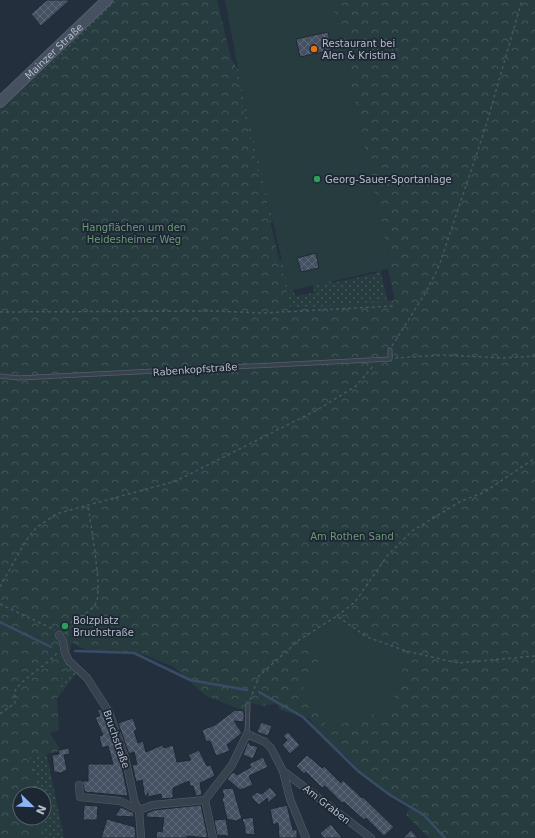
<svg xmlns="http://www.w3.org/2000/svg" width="535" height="838" viewBox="0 0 535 838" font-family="'DejaVu Sans',sans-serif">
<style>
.grass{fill:url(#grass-dots)}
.forest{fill:url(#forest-crowns)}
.garden{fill:#263c3f}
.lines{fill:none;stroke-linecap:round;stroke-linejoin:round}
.stream{stroke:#394c67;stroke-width:2.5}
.building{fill:url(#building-cross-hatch);stroke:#1f2835}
.service-casing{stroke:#565f6c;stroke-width:5}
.minor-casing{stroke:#565f6c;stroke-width:8}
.secondary-casing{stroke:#565f6c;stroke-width:12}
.path{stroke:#44595c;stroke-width:1.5;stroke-dasharray:3 3;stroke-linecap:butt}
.service{stroke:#38414e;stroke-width:3.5}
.minor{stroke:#38414e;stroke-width:7}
.secondary{stroke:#465061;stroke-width:10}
.food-dot{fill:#e8710a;stroke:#1d2633;stroke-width:1.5}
.leisure-dot{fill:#2e9e5b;stroke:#1d2633;stroke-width:1.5}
.labels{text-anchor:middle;stroke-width:3.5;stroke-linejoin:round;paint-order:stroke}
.poi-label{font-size:10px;fill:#b4bcc9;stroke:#1d2633;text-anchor:start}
.street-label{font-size:10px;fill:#b4bcc9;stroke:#1d2633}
.park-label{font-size:10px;fill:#6b9a76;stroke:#1d2633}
</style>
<defs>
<pattern id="grass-dots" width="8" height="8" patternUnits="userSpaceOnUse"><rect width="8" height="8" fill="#263c3f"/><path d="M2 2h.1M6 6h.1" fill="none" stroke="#435659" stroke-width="1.8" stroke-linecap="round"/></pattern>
<pattern id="forest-crowns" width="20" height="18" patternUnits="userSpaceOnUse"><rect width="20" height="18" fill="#263c3f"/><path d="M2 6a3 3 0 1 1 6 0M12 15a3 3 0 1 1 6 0" fill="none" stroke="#435659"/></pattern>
<pattern id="building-cross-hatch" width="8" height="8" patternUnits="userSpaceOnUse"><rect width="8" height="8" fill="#455162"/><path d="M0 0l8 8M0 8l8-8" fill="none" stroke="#5d6877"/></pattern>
</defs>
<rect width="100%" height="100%" fill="#242f3e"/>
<g class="grass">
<polygon points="112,0 125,0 0,122 0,107"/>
<polygon points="230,57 243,77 274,221 267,224"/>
<polygon points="286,258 295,296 314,293 313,281 330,277 332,283 377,273 376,268 380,268 388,304 285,308 274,263"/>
<polygon points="0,607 77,673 58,697 41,727 64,838 12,838 36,818 44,818 44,794 31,794"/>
</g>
<polygon class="forest" points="119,0 217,0 291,309 395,300 326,0 535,0 535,838 429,838 406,815 411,806 371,783 346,756 323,739 309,718 280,710 277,704 266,705 265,706 251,703 245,711 206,696 174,667 140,653 97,653 79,647 72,642 67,665 70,675 60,679 57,700 59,730 50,733 61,751 30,757 39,794 20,794 20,818 42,818 44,838 0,838 0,114"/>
<g class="garden">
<polygon points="225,0 331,0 339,29 391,268 289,291 242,90"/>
<polygon points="337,618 366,638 407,654 386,721 373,714 329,728 301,692 321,657 297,645"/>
</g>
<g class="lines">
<g class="stream">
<polyline points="0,622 51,647"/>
<polyline points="75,651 134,653 190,680 247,690"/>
<polyline points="259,692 303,717 358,771 390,795 424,815 445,838"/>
</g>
</g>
<g class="building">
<polygon points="47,0 70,0 41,26 31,14"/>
<polygon points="328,32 332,50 300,57 296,39"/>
<polygon points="316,253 319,268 301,272 297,258"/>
<polygon points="101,709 120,758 128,796 85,792 82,781 88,781 88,764 113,764 108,746 102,748 99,736 103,735 95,717 100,716 97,710"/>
<polygon points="235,710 244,711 244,722 234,721 242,733 227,745 230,751 216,756 210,741 206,742 202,730 215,725"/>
<polygon points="133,718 137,730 134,731 138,743 143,741 146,752 162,745 164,748 173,745 177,762 191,760 188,755 199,750 207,766 211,765 215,776 200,783 202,795 196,796 193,786 190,786 189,781 173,788 173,798 162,799 161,794 148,797 148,793 145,798 142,780 136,782 132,765 137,764 134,752 129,754 118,723"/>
<polygon points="261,722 272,726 268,736 257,732"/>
<polygon points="288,732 300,745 290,754 282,745 287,740 283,736"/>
<polygon points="248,742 251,746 252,745 258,747 253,759 243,755"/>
<polygon points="69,748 70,754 64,755 67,770 61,773 54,772 52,755 59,754 58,750"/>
<polygon points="307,755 322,768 324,766 341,783 343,780 362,798 363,797 394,827 384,836 366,818 364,820 344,802 342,803 325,786 322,788 306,772 304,774 296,766"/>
<polygon points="263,757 268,767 249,776 253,785 240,790 227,779 233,772 237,775 251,767 249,764"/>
<polygon points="270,787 277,795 268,803 267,798 259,805 251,797 257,792 262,794"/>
<polygon points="233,788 242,819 235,821 227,819 222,798 224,797 222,789"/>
<polygon points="84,805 98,806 97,820 83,820"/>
<polygon points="201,805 208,838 187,836 187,838 156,838 157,831 162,832 164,818 146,817 147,813 154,810"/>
<polygon points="287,805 293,830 297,830 297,838 279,838 278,823 273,825 270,809"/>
<polygon points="121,807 134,813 134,817 115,816"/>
<polygon points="253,817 255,835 245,834 245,827 242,819"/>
<polygon points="107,819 135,827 136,838 101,838"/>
<polygon points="226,819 229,836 217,835 214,820"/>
<polygon points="331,824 342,838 324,838 320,833"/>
<polygon points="411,830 418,838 403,838"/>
</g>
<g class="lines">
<defs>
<g id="service">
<polyline points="0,376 19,378 390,359 390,350"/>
<polyline points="247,734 248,704"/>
</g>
<g id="minor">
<polyline points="59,635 63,641 65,653 69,661 87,678 109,712 125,757 135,803 139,810 141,838"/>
<polyline points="283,771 371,838"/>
<polyline points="79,785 80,797 120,801 139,810"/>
<polyline points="205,800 213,838"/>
<polyline points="139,810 153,805 205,800 232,765 247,734 265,742 271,748 283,771 290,799 306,838"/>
</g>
<g id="secondary">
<path id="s1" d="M0,102l107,-102"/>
</g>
</defs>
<use href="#service" class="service-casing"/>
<use href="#minor" class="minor-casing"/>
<use href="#secondary" class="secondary-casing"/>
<g class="path">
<polyline points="0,312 215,311 264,313 393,306"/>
<polyline points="392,346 426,292 439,266 485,129 522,0"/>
<polyline points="395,358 443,355 503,358 535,356"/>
<polyline points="0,587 25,542 36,528 56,514 176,481 317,410 356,386 374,365"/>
<polyline points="0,604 55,630"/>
<polyline points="337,616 355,602 387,556 412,531 461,501 483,493 535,458"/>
<path d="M66,634l6,-13c8,-5 19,-9 24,-18 7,-13 -6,-81 -8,-98"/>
<polyline points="250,700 259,676 299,640 337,616 367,637 406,651 458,663 535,656"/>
<path d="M0,714l15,-11c0,-3 -1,-9 0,-12 3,-9 33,-27 42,-38"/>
</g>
<use href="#service" class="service"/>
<use href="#minor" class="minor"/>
<use href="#secondary" class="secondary"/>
</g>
<circle class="food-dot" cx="314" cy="49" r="4"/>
<g class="leisure-dot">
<circle cx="317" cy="179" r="4"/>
<circle cx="65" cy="626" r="4"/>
</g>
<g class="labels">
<g class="poi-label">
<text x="322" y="47">Restaurant bei<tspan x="322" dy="12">Alen &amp; Kristina</tspan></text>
<text x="325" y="183">Georg-Sauer-Sportanlage</text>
<text x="73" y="624">Bolzplatz<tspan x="73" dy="12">Bruchstraße</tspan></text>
</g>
<g class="street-label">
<text dy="4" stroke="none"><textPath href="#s1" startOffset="74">Mainzer Straße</textPath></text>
<text transform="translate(195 369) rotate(-4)" y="4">Rabenkopfstraße</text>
<text transform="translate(117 739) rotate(71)" y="4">Bruchstraße</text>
<text transform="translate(327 804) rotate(38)" y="4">Am Graben</text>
</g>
<g class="park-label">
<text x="134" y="231">Hangflächen um den<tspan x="134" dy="12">Heidesheimer Weg</tspan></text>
<text x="352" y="540">Am Rothen Sand</text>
</g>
</g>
<g transform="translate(32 806) rotate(113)"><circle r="19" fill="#1d2633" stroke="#59626f"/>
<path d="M0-3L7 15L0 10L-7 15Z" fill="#8ab4f8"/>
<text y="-6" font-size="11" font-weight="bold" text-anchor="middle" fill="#b4bcc9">N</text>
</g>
</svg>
